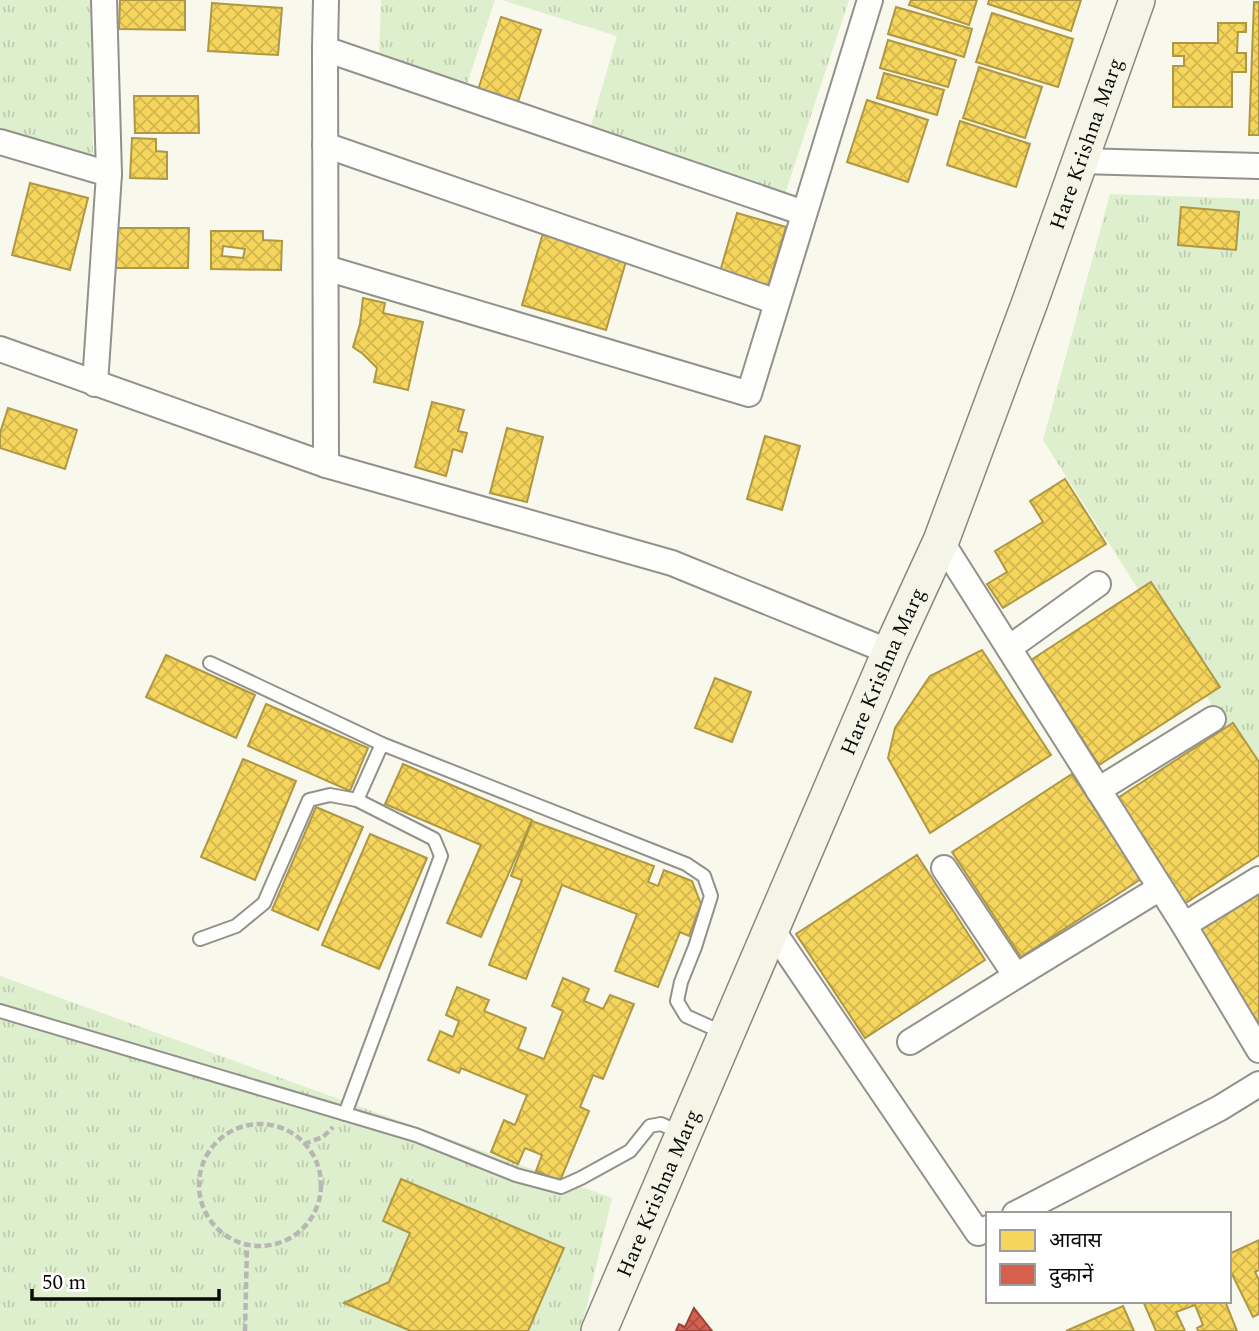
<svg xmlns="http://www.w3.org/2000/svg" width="1259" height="1331" viewBox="0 0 1259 1331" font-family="Spectral,'Noto Sans Devanagari',serif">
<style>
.grass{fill:url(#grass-tufts)}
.homes{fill:url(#homes-cross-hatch);stroke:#af9843;stroke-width:2;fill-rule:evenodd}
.shops{fill:url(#shops-cross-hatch);stroke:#994639;stroke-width:2}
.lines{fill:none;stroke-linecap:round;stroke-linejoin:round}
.lane-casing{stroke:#92918c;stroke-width:16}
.street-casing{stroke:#92918c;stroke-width:28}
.secondary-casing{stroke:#888883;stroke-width:38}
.path{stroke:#b7b7b5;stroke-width:4.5;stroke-dasharray:7 3.5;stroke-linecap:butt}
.lane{stroke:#fefefc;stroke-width:12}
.street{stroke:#fefefc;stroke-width:24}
.secondary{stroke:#f4f4e7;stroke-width:35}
.labels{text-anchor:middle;stroke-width:7;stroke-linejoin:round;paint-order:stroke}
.street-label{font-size:21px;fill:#0a0a0a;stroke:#fff}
</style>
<defs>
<pattern id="grass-tufts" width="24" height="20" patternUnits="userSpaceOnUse" patternTransform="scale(1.75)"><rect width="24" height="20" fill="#deefcd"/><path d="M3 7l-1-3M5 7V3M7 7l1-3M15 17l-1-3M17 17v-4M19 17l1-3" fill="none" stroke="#bdccaf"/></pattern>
<pattern id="homes-cross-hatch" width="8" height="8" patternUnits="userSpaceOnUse" patternTransform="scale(1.75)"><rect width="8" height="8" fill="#f6d55c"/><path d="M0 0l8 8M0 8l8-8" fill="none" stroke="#d2b64f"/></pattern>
<pattern id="shops-cross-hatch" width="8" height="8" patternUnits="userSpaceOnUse" patternTransform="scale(1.75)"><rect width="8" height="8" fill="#d6604d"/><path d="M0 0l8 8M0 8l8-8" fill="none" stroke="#ac4d3e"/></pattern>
</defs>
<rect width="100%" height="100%" fill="#f9f8ed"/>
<g class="grass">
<polygon points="0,0 91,0 93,158 0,130"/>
<polygon points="381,0 495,0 465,90 379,57"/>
<polygon points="502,0 849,0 785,194 590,129 617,36"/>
<polygon points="1110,194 1259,199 1259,779 1043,440"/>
<polygon points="0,976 612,1198 581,1331 0,1331"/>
</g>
<g class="homes">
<polygon points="120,0 185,0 185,30 119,29"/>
<polygon points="911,0 977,0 969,25 909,5"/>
<polygon points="989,0 1081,0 1071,31 988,4"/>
<polygon points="1254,2 1259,2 1259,135 1249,135"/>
<polygon points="212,3 282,8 278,55 208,51"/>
<polygon points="896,7 972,29 964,57 888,34"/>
<polygon points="992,13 1073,39 1058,87 976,62"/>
<polygon points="501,17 541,30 518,102 478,90"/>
<polygon points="1218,23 1246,23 1246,32 1238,32 1237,53 1246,53 1246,72 1232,72 1232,107 1173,107 1173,66 1184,66 1184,56 1173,56 1173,43 1218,43"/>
<polygon points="888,40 956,60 948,87 880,68"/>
<polygon points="979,67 1042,87 1025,138 963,118"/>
<polygon points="884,73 944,90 937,115 877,98"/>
<polygon points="134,96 198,96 199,133 135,133"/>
<polygon points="867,100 928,120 908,182 847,162"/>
<polygon points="960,121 1030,144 1016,187 947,165"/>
<polygon points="132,138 156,139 156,151 167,152 167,179 130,178"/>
<polygon points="30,183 88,198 70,270 12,255"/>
<polygon points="1181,207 1239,212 1236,250 1178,245"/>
<polygon points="737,213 786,227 767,290 719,275"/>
<polygon points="116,228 189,228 188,268 116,268"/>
<path d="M211,231h52v9l19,1 -1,29 -70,-1zM223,246l22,3 -2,9 -21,-2z"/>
<polygon points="543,233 627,258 606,330 522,305"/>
<polygon points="363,298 385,303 383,313 423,322 408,390 374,382 377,368 363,354 353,347 360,324"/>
<polygon points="432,402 464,410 458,431 467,433 462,452 453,449 446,476 415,467"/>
<polygon points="8,408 77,430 65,469 0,448 0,433"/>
<polygon points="507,428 543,437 527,502 490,493"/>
<polygon points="765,436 800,446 782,510 747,499"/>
<polygon points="1065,479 1106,544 1003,608 987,584 1007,572 995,551 1043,522 1030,501"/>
<polygon points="1151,582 1220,687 1099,765 1031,660"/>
<polygon points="982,650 1051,755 930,833 888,758 895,728 930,676"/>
<polygon points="166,655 255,695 236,738 146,697"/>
<polygon points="715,678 751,692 732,742 695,728"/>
<polygon points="266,704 368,748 350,791 248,746"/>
<polygon points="1233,723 1259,762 1259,855 1181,906 1113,801"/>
<polygon points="243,759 296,781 255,880 201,857"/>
<polygon points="403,764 532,820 481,937 447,923 481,845 385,804"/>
<polygon points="1072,774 1141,879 1021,957 952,852"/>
<polygon points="316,807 363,827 318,930 272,910"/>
<polygon points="532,821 654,866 648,882 658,886 664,870 692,881 701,904 689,936 680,932 658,987 615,971 637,914 562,885 526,979 489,965 522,880 511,876"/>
<polygon points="370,834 427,858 379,969 322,945"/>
<polygon points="917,855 985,960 865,1038 796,934"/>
<polygon points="1259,892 1259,1039 1191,936"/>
<polygon points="563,978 589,989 584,1001 603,1009 610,995 634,1004 603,1079 593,1075 580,1107 589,1111 560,1181 536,1171 542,1155 525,1148 518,1164 491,1152 504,1120 515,1125 527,1095 461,1068 459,1073 428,1060 440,1031 453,1037 459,1021 446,1015 457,987 489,1000 484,1011 526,1028 518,1049 544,1059 563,1011 552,1006"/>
<polygon points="401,1179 564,1248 528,1331 411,1331 344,1303 389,1282 410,1233 383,1221"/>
<polygon points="1259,1240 1259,1270 1255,1272 1259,1280 1259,1314 1253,1317 1229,1268 1229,1254"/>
<polygon points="1143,1301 1225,1301 1237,1331 1198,1331 1197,1328 1203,1325 1195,1305 1176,1312 1185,1331 1156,1331"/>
<polygon points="1123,1306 1134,1331 1066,1331"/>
</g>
<polygon class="shops" points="694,1308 712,1331 676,1331 679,1324 685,1327"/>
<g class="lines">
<defs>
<g id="lane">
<polyline points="210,663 382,744 686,864 704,876 711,896 695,947 681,982 677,1001 686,1016 726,1034"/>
<polyline points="200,939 236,926 264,903 309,800 330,795 357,800 382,744"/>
<polyline points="0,1011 416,1135 516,1175 561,1187 581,1178 630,1151 650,1126 661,1124 681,1133"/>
<polyline points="345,1114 441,856 434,839 357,800"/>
</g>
<g id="street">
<polyline points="104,0 109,174"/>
<polyline points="326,0 325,49 326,465"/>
<polyline points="325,49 804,213"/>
<polyline points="0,142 109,174 95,384"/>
<polyline points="325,145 777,302"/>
<polyline points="1080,161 1259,166"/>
<polyline points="326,268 749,394 870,0"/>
<polyline points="0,349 326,465 672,563 890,652"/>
<polyline points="941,541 1184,925 1259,1050"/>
<polyline points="1009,648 1098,584"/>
<polyline points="1098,790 1213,719"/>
<polyline points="944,868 1016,976 1160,888"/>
<polyline points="1184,925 1259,879"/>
<polyline points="771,928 978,1233 988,1228"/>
<polyline points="910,1042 1016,976"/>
<polyline points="1015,1214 1220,1108 1259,1084"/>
</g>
<g id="secondary">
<path id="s1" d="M599,1331l291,-679 51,-111 90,-242 106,-299"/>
</g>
</defs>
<use href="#lane" class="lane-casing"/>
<use href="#street" class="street-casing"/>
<use href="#secondary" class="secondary-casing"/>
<g class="path">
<circle cx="260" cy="1185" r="61"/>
<polyline points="304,1144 323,1137 333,1127"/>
<polyline points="245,1331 247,1246"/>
</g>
<use href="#lane" class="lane"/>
<use href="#street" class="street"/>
<use href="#secondary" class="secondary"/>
</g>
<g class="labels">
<g class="street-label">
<text dy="7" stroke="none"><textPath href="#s1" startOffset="1284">Hare Krishna Marg</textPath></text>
<text dy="7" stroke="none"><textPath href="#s1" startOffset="718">Hare Krishna Marg</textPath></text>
<text dy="7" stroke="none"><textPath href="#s1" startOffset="150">Hare Krishna Marg</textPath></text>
</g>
</g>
<rect x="986" y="1212" width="245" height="91" fill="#ffffff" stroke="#9d9d9d" stroke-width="2"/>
<rect x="1000" y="1230" width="35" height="21" fill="#f6d55c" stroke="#9d9d9d" stroke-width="2"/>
<text x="1049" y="1247" font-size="21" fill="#0a0a0a">आवास</text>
<rect x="1000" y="1264" width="35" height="21" fill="#d6604d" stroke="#9d9d9d" stroke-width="2"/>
<text x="1049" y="1282" font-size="21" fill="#0a0a0a">दुकानें</text>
<path d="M32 1289v10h187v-10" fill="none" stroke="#0a0a0a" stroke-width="3.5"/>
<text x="42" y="1289" font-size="21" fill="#0a0a0a" stroke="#ffffff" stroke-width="5" paint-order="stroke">50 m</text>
</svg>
